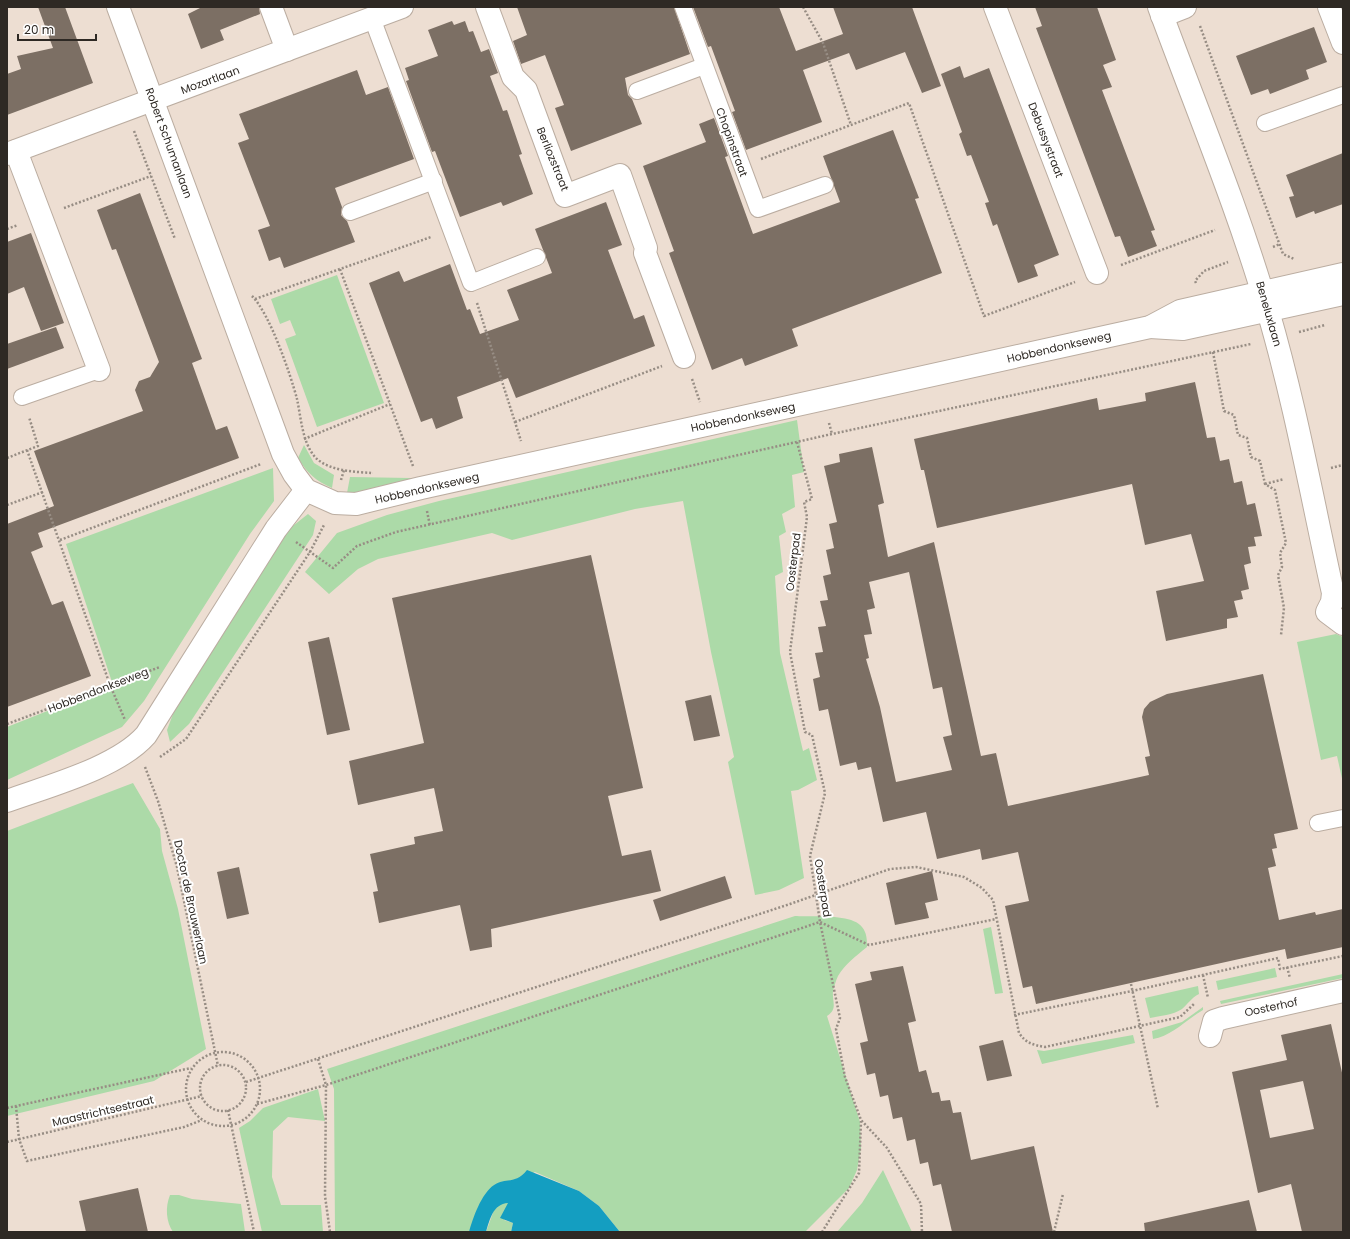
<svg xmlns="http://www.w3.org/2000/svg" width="1350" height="1239" viewBox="0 0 1350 1239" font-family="Poppins,sans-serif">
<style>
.green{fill:#acdaa8}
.water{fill:#149ec1}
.building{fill:#7c6f64;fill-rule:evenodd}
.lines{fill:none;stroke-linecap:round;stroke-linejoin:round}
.lane-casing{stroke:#bbada1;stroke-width:18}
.street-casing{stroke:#bbada1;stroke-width:24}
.secondary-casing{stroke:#bbada1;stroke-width:24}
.path{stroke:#978d84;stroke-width:2.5;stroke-dasharray:2 2;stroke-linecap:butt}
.lane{stroke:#fff;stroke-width:16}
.street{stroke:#fff;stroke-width:22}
.secondary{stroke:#fff;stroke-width:22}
.labels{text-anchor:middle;stroke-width:4;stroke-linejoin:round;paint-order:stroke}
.street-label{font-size:11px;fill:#2e2924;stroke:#fff}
</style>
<rect width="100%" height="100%" fill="#edded2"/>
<g class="green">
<polygon points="337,275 384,403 317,427 285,339 296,335 290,320 280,324 271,299"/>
<polygon points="797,420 804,472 792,475 795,507 782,514 786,532 779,536 783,572 775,576 780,653 803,751 809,748 817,780 798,790 791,791 804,878 779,890 755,895 728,762 734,757 711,652 683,501 635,509 512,540 492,533 378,559 358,569 329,594 305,572 337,533 387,515 439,501"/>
<path d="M304,445l10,18 20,12 -2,13c-16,-7 -25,-15 -34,-30z"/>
<polygon points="273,468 274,501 250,534 144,701 122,727 7,780 7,727 113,685 66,544"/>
<polygon points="350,477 411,478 411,481 357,493 347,493"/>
<polygon points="308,514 316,521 313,535 189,724 170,742 167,730 176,706 289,529"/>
<polygon points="1336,634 1343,637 1343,783 1337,756 1321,760 1297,642"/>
<polygon points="133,783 160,829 162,851 178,909 206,1049 154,1081 7,1116 7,831"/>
<path d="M795,916c16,1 57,-3 67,11 5,6 5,13 5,20 -11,9 -22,17 -29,29 -2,4 -4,11 -5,15 -1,11 5,18 -6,25l33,106 1,26 -4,22 -8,18 -44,44h-185l-21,-26 -20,-15 -44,-19 -14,6 -27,7 -25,47h-134l-1,-143 -7,-20z"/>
<polygon points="991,927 1003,993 995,994 983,929"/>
<polygon points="1275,968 1277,977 1218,990 1216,981"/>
<polygon points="1343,974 1343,978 1221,1004 1220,1001"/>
<path d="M1198,986l1,8c-8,4 -11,10 -17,15 -9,6 -22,7 -32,9l-5,-20z"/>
<path d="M1203,1007v3c-16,9 -31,26 -50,29l-1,-8 30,-9z"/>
<polygon points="1133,1035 1135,1043 1042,1064 1037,1050 1044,1051"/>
<polygon points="318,1089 325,1121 288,1117 273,1131 272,1177 281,1205 321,1205 323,1232 262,1232 239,1128 250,1121 263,1108"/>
<polygon points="883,1170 912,1232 837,1232 862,1203"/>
<path d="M170,1195h9l13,4 49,5 4,28h-72c-7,-10 -8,-25 -3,-37z"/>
<polygon points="502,1203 509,1203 504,1220 513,1223 511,1232 486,1232 494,1210"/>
</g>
<path class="water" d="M527,1170l52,21 20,15 21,26h-109l2,-9 -13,-5 8,-15c-15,1 -18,16 -22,29h-17c4,-14 12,-38 25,-47 12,-8 21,0 33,-15z"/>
<g class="building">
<polygon points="38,7 65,7 93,83 7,115 7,74 21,69 17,56 53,48"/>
<polygon points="202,7 259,7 260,14 220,30 224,40 201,49 188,14"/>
<polygon points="517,7 674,7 690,54 625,78 628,95 632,99 642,124 571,151 555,108 564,105 545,55 521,64 513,41 527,35"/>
<polygon points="693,7 779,7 796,51 843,34 833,7 912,7 941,86 922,93 905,52 856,70 849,53 803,70 822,122 746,150 732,112 735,111 711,46 708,47"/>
<polygon points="1035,7 1097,7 1116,60 1103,65 1112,87 1102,90 1155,230 1151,231 1157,246 1128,257 1120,236 1115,237 1036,28 1042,26"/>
<polygon points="452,21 454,25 465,21 469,32 473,31 481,52 489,49 498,73 490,76 503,111 507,110 522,154 519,155 533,194 503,206 501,202 460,217 435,151 432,152 406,81 409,80 405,68 438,56 428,30"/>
<polygon points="1314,27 1327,62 1306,70 1309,79 1270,94 1268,89 1251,95 1236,56"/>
<polygon points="960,66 964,78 989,68 1059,255 1034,265 1038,276 1018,283 997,224 993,226 985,203 989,202 971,155 967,156 959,134 962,132 941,74"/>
<polygon points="357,70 366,95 388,87 414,159 335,188 342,207 341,215 347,221 355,242 284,268 280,257 269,261 258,230 270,226 238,143 249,139 239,114"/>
<polygon points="714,118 728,156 725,157 753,234 840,202 823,156 893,130 919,198 915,199 942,273 792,329 798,346 745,366 742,358 712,370 669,253 674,251 643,166 706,142 699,124"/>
<polygon points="1343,153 1343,204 1315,214 1314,211 1296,218 1289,197 1294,196 1286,175"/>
<polygon points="140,193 202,359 192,363 216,430 227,426 239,458 38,533 43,547 31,552 52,605 63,601 91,676 7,707 7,524 54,506 34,451 143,411 135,390 139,381 150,377 159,362 116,249 112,250 97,210"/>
<polygon points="606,202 622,245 608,250 634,319 644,315 655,346 516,398 508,378 457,397 463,418 436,429 432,418 421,422 369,283 399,271 404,282 450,264 467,310 470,309 480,334 519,320 507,290 552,273 535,229"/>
<polygon points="31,233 64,323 41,331 24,287 7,294 7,242"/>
<polygon points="56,327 64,348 7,369 7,344"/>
<polygon points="1195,382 1207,438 1215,437 1220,461 1229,459 1234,483 1242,481 1247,505 1255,503 1262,536 1254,537 1256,546 1248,547 1251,563 1244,565 1249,589 1241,591 1243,599 1234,601 1238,617 1227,619 1227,628 1166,641 1156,591 1204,581 1191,534 1145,545 1132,484 937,528 924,470 921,470 914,439 1097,398 1099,410 1146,401 1145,393"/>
<path d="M872,447l12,56 -6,2 10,52 46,-15 47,214 15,-3 12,53 141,-31 -4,-18 5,-1 -8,-39 2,-8 6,-7 17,-8 96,-20 35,155 -24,5 3,14 -5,1 4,17 -8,2 11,52 36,-8 1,3 27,-6v38l-56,12 -2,-10 -249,55 -4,-18 -9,2 -18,-82 24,-5 -11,-49 -36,8 -2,-11 -43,10 -11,-47 -43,10 -12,-55 -13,3 -2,-8 -16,4 -12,-57 -9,2 -6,-32 7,-2 -5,-24 8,-1 -5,-25 8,-1 -6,-25 8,-1 -5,-24 8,-2 -5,-24 8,-2 -5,-24 8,-2 -13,-56 16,-4 -1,-8zM909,572l24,117 9,-2 10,48 -9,2 9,33 -56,12 -16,-75 -14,-48 3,-1 -5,-23 8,-1 -5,-24 8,-2 -6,-26z"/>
<polygon points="591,555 643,788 608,796 622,856 651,850 661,891 491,929 492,947 470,951 460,905 379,923 373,892 378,891 370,854 415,844 414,837 443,831 434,788 358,805 349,761 424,743 392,598"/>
<polygon points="329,637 350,730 327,735 308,642"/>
<polygon points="711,695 720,736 694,741 685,701"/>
<polygon points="239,867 249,914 227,919 217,872"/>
<polygon points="932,871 938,900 925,903 929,918 895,925 886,883"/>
<polygon points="725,876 732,898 660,921 653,900"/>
<polygon points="903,966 916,1021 908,1023 919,1072 926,1070 932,1093 939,1092 941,1101 950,1100 953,1113 961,1112 971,1160 1034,1146 1053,1232 952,1232 941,1184 933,1186 928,1162 920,1164 915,1139 907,1141 902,1117 893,1119 888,1095 880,1097 875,1073 867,1075 860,1043 868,1041 855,984 872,980 870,972"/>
<path d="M1331,1024l12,53v155h-41l-11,-48 -33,9 -26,-121 55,-12 -6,-25zM1303,1081l11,48 -44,9 -10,-48z"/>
<polygon points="1003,1040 1012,1076 987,1081 979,1046"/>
<polygon points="138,1188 148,1232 86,1232 79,1201"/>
<polygon points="1249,1200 1257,1232 1145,1232 1144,1223"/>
</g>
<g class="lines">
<defs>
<g id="lane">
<polyline points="683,7 758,209 825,185"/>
<polyline points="372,18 471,283 537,257"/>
<polyline points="637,91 704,66"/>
<polyline points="1265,123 1343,95"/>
<polyline points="350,212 434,181"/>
<polyline points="22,397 99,370"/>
<polyline points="1318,823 1343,818"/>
</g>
<g id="street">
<polyline points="271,7 287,50"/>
<polyline points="487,7 513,77 526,90 565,196 620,175 646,248 645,253 684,357"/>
<polyline points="995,7 1097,273"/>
<path d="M1159,7c37,101 79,201 109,304 27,92 44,187 65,282l-1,9 -5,10 16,12"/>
<polyline points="1329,7 1343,43"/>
<polyline points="1162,16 1185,7"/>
<polyline points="16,151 99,370"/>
<polyline points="7,154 402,7"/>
<path d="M7,801c41,-15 110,-33 139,-66l130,-206 30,-39"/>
<polyline points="1210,1036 1214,1021 1223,1018 1343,991"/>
</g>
<g id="secondary">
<polyline points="118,7 283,454 294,474 306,490 335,503 356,504 421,488 1091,340 1150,327 1180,311 1343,274"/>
<polyline points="1150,327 1183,329 1343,294"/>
</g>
</defs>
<use href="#lane" class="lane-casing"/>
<use href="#street" class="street-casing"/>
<use href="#secondary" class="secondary-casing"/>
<g class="path">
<polyline points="803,7 823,43 851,125"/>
<polyline points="1200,26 1283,254 1294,259"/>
<polyline points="134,131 175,239"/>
<polyline points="761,159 909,103 984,316 1075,282"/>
<polyline points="64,208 151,176"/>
<polyline points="7,229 18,225"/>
<polyline points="1273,247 1280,244"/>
<polyline points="1121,265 1215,230"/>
<polyline points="1196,283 1195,281 1204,271 1228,262"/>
<path d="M252,296c18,18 38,77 45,103 4,18 5,43 18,58 13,14 40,15 58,16"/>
<polyline points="255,299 340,269"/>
<polyline points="477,303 521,441"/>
<polyline points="1299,332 1325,325"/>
<polyline points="1213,352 1224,411 1234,415 1238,435 1247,438 1251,457 1260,461 1265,484 1275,490 1286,543 1280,553 1282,567 1278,575 1284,608 1281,635"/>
<polyline points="692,379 700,402"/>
<polyline points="515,422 662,366"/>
<polyline points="829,423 832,434"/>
<polyline points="304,439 390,404"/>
<polyline points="797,442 812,499 804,502 807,517 790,652 805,732 812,735 825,793 810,856 820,922 840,1018 836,1029 845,1077 861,1120 887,1148 921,1204 922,1232"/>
<polyline points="27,450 110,685 125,720"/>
<polyline points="7,458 38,446 29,417"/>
<polyline points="413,466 340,269 431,237"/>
<polyline points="1331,468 1343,465"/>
<polyline points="341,480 344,470"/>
<polyline points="1265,484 1284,479"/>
<polyline points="7,505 43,492"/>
<polyline points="427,511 430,526"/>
<polyline points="60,540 261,464"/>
<polyline points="296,542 333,568 357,546 396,532 832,434 1251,344"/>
<polyline points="7,724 160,667"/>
<polyline points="160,757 186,739 310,552 324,525"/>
<polyline points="145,767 158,801 177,867 218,1066"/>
<polyline points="1287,967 1290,978"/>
<polyline points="1203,975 1208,998"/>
<polyline points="1131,984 1158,1109"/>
<polyline points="1014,1015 1132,991 1278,958 1280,969 1343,956"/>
<circle cx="223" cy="1089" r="37"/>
<polyline points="318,1059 326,1085 325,1196 330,1232"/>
<circle cx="223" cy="1088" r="23"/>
<path d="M246,1082l544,-178 100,-35 26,-2 48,10 18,11 11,12 26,133c7,10 14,12 26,14l135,-30 14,-13"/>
<polyline points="257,1104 326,1085 820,922 869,945 996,919"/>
<polyline points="16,1106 19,1139 27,1161 184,1127 202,1120"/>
<polyline points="7,1108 191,1068"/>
<polyline points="228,1110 254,1232"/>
<polyline points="7,1142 202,1096"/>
<polyline points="822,1232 859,1173 861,1121"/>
<polyline points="1054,1232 1063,1194"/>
</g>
<use href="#lane" class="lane"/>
<use href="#street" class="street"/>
<use href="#secondary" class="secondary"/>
</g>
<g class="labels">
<g class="street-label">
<text transform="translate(210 80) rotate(-20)" y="4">Mozartlaan</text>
<text transform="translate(1046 140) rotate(69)" y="4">Debussystraat</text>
<text transform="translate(732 142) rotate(70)" y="4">Chopinstraat</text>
<text transform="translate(169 143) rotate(70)" y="4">Robert Schumanlaan</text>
<text transform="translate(553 159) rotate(68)" y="4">Berliozstraat</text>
<text transform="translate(1269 314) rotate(74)" y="4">Beneluxlaan</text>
<text transform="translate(1059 347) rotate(-13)" y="4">Hobbendonkseweg</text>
<text transform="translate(743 417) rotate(-12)" y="4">Hobbendonkseweg</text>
<text transform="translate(427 488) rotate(-13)" y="4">Hobbendonkseweg</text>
<text transform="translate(793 562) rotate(-83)" y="4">Oosterpad</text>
<text transform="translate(98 690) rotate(-21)" y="4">Hobbendonkseweg</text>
<text transform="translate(823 888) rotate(81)" y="4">Oosterpad</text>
<text transform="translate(191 902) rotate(78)" y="4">Doctor de Brouwerlaan</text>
<text transform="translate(1271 1007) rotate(-12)" y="4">Oosterhof</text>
<text transform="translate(103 1111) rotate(-13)" y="4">Maastrichtsestraat</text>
</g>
</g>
<rect width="1350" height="1239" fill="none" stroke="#2e2924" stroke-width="16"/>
<path d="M18 34v6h78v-6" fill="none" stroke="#2e2924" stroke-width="2"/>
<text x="24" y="34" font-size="12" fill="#2e2924" stroke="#ffffff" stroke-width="3" paint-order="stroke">20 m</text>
</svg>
